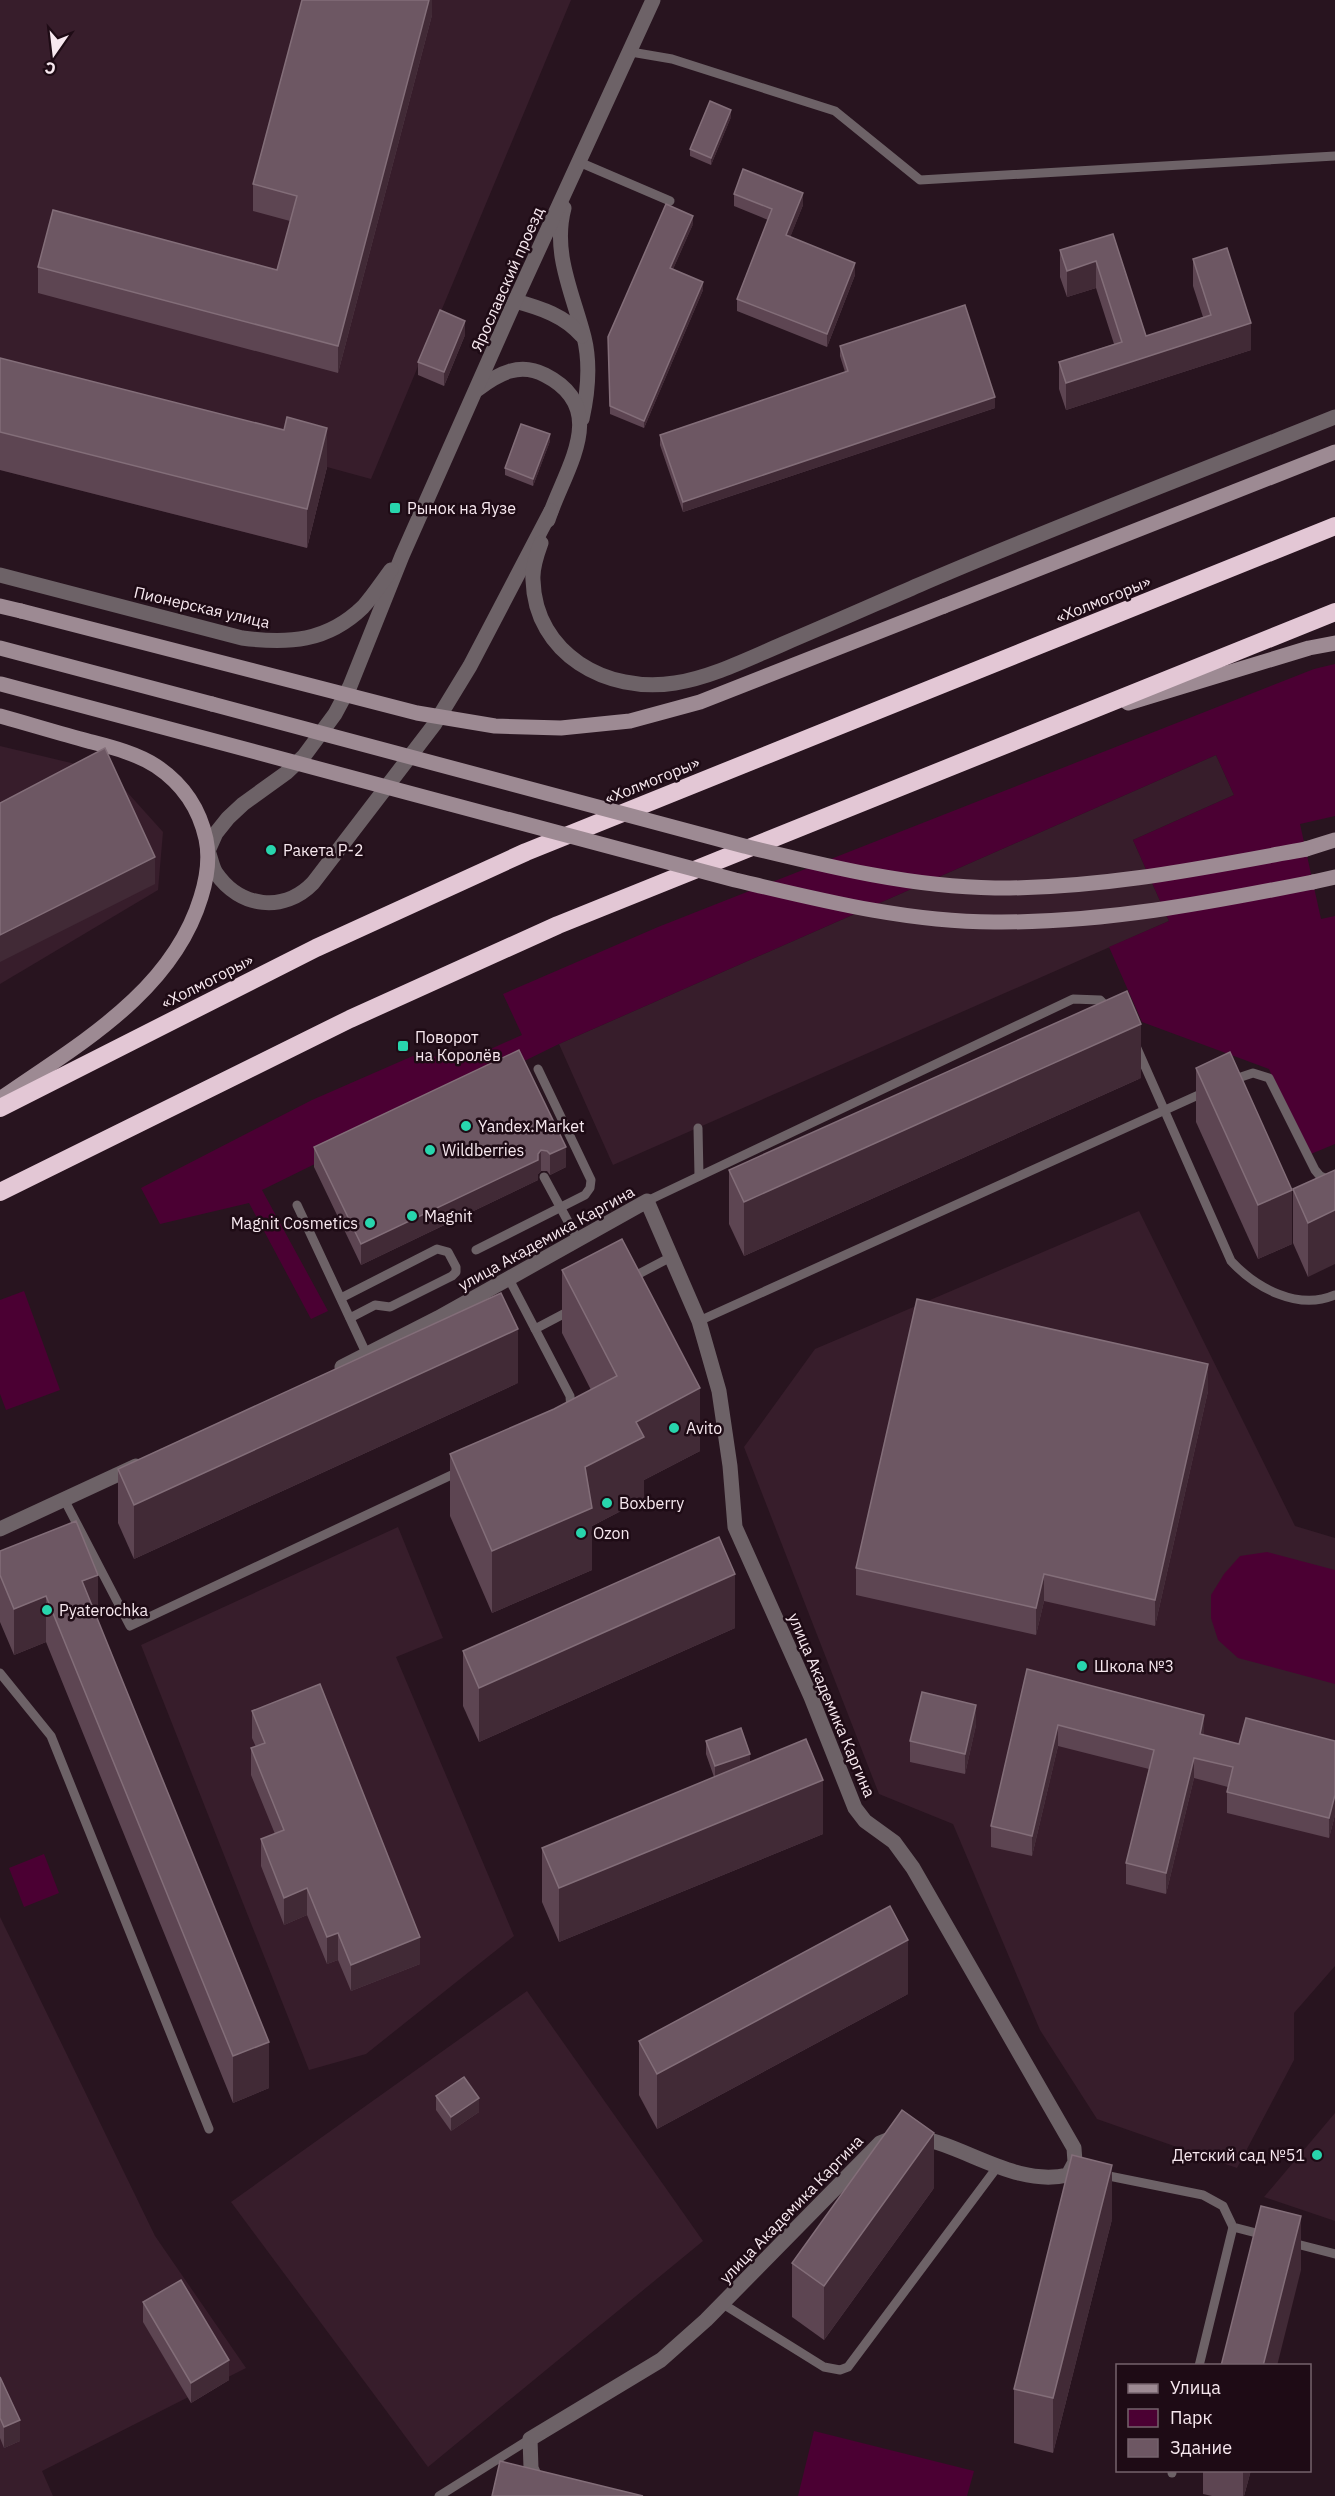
<svg xmlns="http://www.w3.org/2000/svg" width="1335" height="2496" viewBox="0 0 1335 2496" font-family="'IBM Plex Sans',sans-serif">
<style>
.built{fill:#371d2b}
.green{fill:#4b0033}
.lines{fill:none;stroke-linecap:round;stroke-linejoin:round}
.lane{stroke:#6d6267;stroke-width:9}
.street{stroke:#6d6267;stroke-width:15}
.secondary{stroke:#9d8a93;stroke-width:15}
.highway{stroke:#e3c7d5;stroke-width:18}
.secondary-bridge{stroke:#9d8a93;stroke-width:15}
.wall{fill:#5d4552}
.shaded-wall{fill:#412a36}
.building{fill:#6d5763;stroke:#836e79;stroke-width:1.5}
.poi-dot{fill:#28d5ad;stroke:#1e0b15;stroke-width:2}
.labels{text-anchor:middle;stroke-width:5;stroke-linejoin:round;paint-order:stroke}
.street-label{font-size:16px;fill:#f7e8ef;stroke:#1e0b15}
.poi-label{font-size:16px;fill:#f7e8ef;stroke:#1e0b15;text-anchor:start}
</style>
<rect width="100%" height="100%" fill="#28141f"/>
<g class="built">
<polygon points="0,0 571,0 371,479 327,467 307,548 0,470"/>
<polygon points="0,746 109,772 163,832 158,890 0,984"/>
<polygon points="1216,755 1234,795 1133,840 1169,921 613,1165 559,1044"/>
<polygon points="1139,1211 1295,1526 1335,1538 1335,1966 1294,2013 1294,2060 1237,2168 1097,2119 1040,2030 953,1824 879,1794 744,1447 815,1349"/>
<polygon points="398,1527 443,1638 396,1657 514,1936 366,2054 309,2070 141,1645"/>
<polygon points="0,1917 155,2236 246,2368 42,2471 53,2496 0,2496"/>
<polygon points="527,1991 703,2241 428,2467 231,2202"/>
<polygon points="1335,2113 1335,2221 1264,2197"/>
</g>
<g class="green">
<polygon points="1335,664 1335,816 1300,824 1321,919 1335,916 1335,1144 1306,1156 1269,1069 1142,1022 1109,947 1169,921 1133,840 1234,795 1216,755 559,1044 262,1190 328,1311 311,1319 249,1203 160,1224 141,1188 312,1100 422,1052 457,1064 522,1035 503,994 658,927 1314,669"/>
<polygon points="24,1291 60,1390 6,1410 0,1394 0,1300"/>
<polygon points="1267,1552 1335,1570 1335,1684 1238,1658 1218,1640 1211,1618 1211,1595 1224,1574 1240,1556"/>
<polygon points="44,1854 59,1893 24,1907 9,1868"/>
<polygon points="814,2431 974,2471 967,2496 798,2496"/>
</g>
<g class="lines">
<g class="lane">
<polyline points="631,52 672,59 835,111 920,180 1335,156"/>
<polyline points="579,162 670,201"/>
<path d="M1136,1046l95,215c25,27 67,50 104,34"/>
<polyline points="1232,1080 1253,1073 1269,1078 1315,1170 1320,1176 1335,1182"/>
<polyline points="698,1128 699,1176"/>
<polyline points="544,1177 578,1240"/>
<polyline points="647,1201 1073,999 1100,1000 1111,1011"/>
<polyline points="297,1205 367,1355"/>
<polyline points="476,1250 585,1195 590,1188 591,1180 538,1069"/>
<polyline points="631,1278 671,1257"/>
<polyline points="509,1279 570,1396 571,1411"/>
<polyline points="341,1298 437,1249 448,1252 456,1267 456,1272 452,1276 390,1307 375,1305 350,1318"/>
<polyline points="699,1321 1205,1092"/>
<polyline points="535,1329 571,1310"/>
<polyline points="65,1501 130,1626 460,1471"/>
<polyline points="0,1673 51,1736 209,2129"/>
<polyline points="1099,2174 1203,2195 1223,2206 1233,2227 1264,2235"/>
<polyline points="1289,2242 1335,2254"/>
<polyline points="723,2304 824,2367 840,2370 848,2367 998,2166"/>
<polyline points="1199,2366 1233,2227"/>
<polyline points="1172,2473 1172,2470"/>
<polyline points="439,2496 530,2439"/>
</g>
<g class="street">
<path d="M564,208c-12,45 9,86 20,129 7,28 4,55 -2,82"/>
<path d="M515,301c26,7 50,15 67,35"/>
<path d="M478,389c21,-16 42,-27 67,-14 67,34 19,95 3,145"/>
<path d="M551,511l-81,155 -36,59 -121,158c-29,30 -73,25 -97,-10 -4,-6 -5,-15 -8,-22l8,-18 12,-15 15,-14 43,-31 18,-17 31,-42 15,-28 52,-130 113,-255 138,-301"/>
<path d="M541,543c-4,11 -9,24 -8,37 2,74 74,114 142,103 37,-6 73,-24 108,-39 45,-19 90,-39 136,-59 137,-59 277,-112 416,-168"/>
<path d="M0,575l242,63c46,6 85,4 121,-31 10,-11 19,-25 28,-37"/>
<path d="M342,1367l96,-49 209,-117 52,120 20,70 11,75 5,61 76,170 44,111 10,13 29,21 19,26 161,280 1,14 -7,13c-53,12 -101,-29 -152,-38"/>
<polyline points="0,1529 136,1466"/>
<polyline points="556,2496 542,2493 531,2468 530,2439 661,2360 706,2320 880,2143 890,2139"/>
</g>
<g class="secondary">
<polyline points="0,606 21,611"/>
<polyline points="944,606 1335,452"/>
<polyline points="0,648 212,704"/>
<polyline points="1128,703 1309,648 1335,643"/>
<path d="M0,716c29,8 58,17 88,25 23,6 48,12 68,25 27,18 43,41 50,73 4,19 1,39 -5,58 -29,96 -124,148 -201,202"/>
<polyline points="1306,849 1335,840"/>
<polyline points="1313,882 1335,877"/>
</g>
<g class="highway">
<polyline points="0,1108 316,948 526,852 1335,526"/>
<polyline points="0,1192 350,1019 558,925 1335,612"/>
</g>
<g class="secondary-bridge">
<polyline points="21,611 417,713 495,726 561,728 630,721 700,702 944,606"/>
<path d="M1,684l734,196c85,20 171,42 259,42 108,1 213,-19 319,-40"/>
<path d="M212,704l532,142c82,20 166,41 251,42 105,1 208,-20 311,-39"/>
</g>
</g>
<g class="wall">
<polygon points="432,0 432,15 338,373 38,293 38,267 277,270 290,221 253,211 253,184"/>
<polygon points="731,117 711,165 690,156 690,149"/>
<polygon points="734,194 803,205 790,237 855,275 827,347 737,311 737,299 768,220 734,206"/>
<polygon points="693,224 673,269 703,290 644,428 610,414 608,337"/>
<polygon points="1113,234 1146,336 1203,317 1193,286 1193,259 1251,350 1066,410 1059,389 1059,362 1114,344 1096,288 1067,297 1060,277 1060,250"/>
<polygon points="465,335 444,386 418,375 418,362"/>
<polygon points="840,346 995,408 683,512 660,445 660,435 845,372 840,356"/>
<polygon points="0,358 327,467 307,548 0,470"/>
<polygon points="550,441 533,486 505,475 505,468"/>
<polygon points="519,1050 566,1167 550,1175 547,1171 541,1171 538,1174 538,1180 361,1265 314,1167 314,1147"/>
<polygon points="1196,1068 1292,1244 1258,1259 1196,1122"/>
<polygon points="1141,1078 744,1256 729,1224 729,1170"/>
<polygon points="1335,1170 1308,1277 1293,1243 1293,1189"/>
<polygon points="562,1270 700,1451 644,1480 644,1499 592,1526 592,1570 492,1613 450,1516 450,1454 554,1409 591,1390 562,1333"/>
<polygon points="518,1383 134,1559 118,1523 118,1469"/>
<polygon points="1208,1391 1155,1626 1044,1601 1036,1635 856,1595 856,1568"/>
<polygon points="0,1551 98,1621 269,2088 233,2103 46,1642 14,1655 0,1622"/>
<polygon points="735,1628 479,1742 463,1706 463,1651"/>
<polygon points="1027,1669 1204,1735 1239,1744 1335,1741 1335,1815 1329,1838 1227,1813 1227,1792 1228,1787 1194,1778 1166,1894 1126,1884 1126,1863 1149,1769 1058,1746 1032,1856 991,1847 991,1826"/>
<polygon points="252,1711 420,1964 351,1991 338,1960 327,1964 307,1915 284,1925 261,1866 261,1839 275,1834 251,1775 251,1748 256,1747 252,1738"/>
<polygon points="976,1725 965,1774 910,1762 910,1741"/>
<polygon points="706,1741 750,1762 823,1834 559,1942 542,1902 542,1848 714,1777 706,1754"/>
<polygon points="908,1994 657,2129 639,2095 639,2041"/>
<polygon points="436,2096 479,2112 451,2131 436,2110"/>
<polygon points="934,2188 824,2340 792,2317 792,2263"/>
<polygon points="1112,2219 1053,2453 1014,2443 1014,2389"/>
<polygon points="143,2302 229,2380 191,2403 143,2322"/>
<polygon points="0,2377 20,2441 4,2448 0,2438"/>
<polygon points="1203,2470 1251,2470 1244,2496 1212,2496 1203,2494"/>
</g>
<g class="shaded-wall">
<polygon points="429,0 432,0 432,15 338,373 338,346"/>
<polygon points="731,110 731,117 711,165 711,158"/>
<polygon points="803,193 803,205 786,248 786,235"/>
<polygon points="693,216 693,224 670,276 670,268"/>
<polygon points="1096,261 1096,288 1067,297 1067,271"/>
<polygon points="855,263 855,275 827,347 827,334"/>
<polygon points="703,282 703,290 644,428 644,421"/>
<polygon points="465,321 465,335 444,386 444,372"/>
<polygon points="1251,323 1251,350 1066,410 1066,383"/>
<polygon points="995,397 995,408 683,512 683,502"/>
<polygon points="327,428 327,467 307,548 307,509"/>
<polygon points="550,434 550,441 533,486 533,479"/>
<polygon points="155,857 155,884 0,962 0,935"/>
<polygon points="1141,1024 1141,1078 744,1256 744,1202"/>
<polygon points="566,1147 566,1167 550,1175 550,1154"/>
<polygon points="541,1150 541,1171 538,1174 538,1180 361,1265 361,1244 538,1154"/>
<polygon points="1292,1190 1292,1244 1258,1259 1258,1205"/>
<polygon points="1335,1210 1335,1264 1308,1277 1308,1223"/>
<polygon points="518,1329 518,1383 134,1559 134,1505"/>
<polygon points="1208,1364 1208,1391 1155,1626 1155,1600"/>
<polygon points="700,1388 700,1451 644,1480 644,1499 592,1526 592,1570 492,1613 492,1551 636,1422"/>
<polygon points="735,1574 735,1628 479,1742 479,1688"/>
<polygon points="1044,1574 1044,1601 1036,1635 1036,1608"/>
<polygon points="98,1575 98,1621 82,1581"/>
<polygon points="46,1596 46,1642 14,1655 14,1609"/>
<polygon points="976,1705 976,1725 965,1774 965,1754"/>
<polygon points="1204,1715 1204,1735 1200,1734"/>
<polygon points="1058,1725 1058,1746 1032,1856 1032,1836"/>
<polygon points="750,1754 750,1768 715,1780 715,1766"/>
<polygon points="1194,1758 1194,1778 1166,1894 1166,1873"/>
<polygon points="823,1780 823,1834 559,1942 559,1888"/>
<polygon points="1335,1795 1335,1815 1329,1838 1329,1818"/>
<polygon points="307,1888 307,1915 284,1925 284,1898"/>
<polygon points="338,1933 338,1960 327,1964 327,1937"/>
<polygon points="420,1937 420,1964 351,1991 351,1965"/>
<polygon points="908,1940 908,1994 657,2129 657,2074"/>
<polygon points="269,2042 269,2088 233,2103 233,2056"/>
<polygon points="479,2098 479,2112 451,2131 451,2117"/>
<polygon points="934,2133 934,2188 824,2340 824,2286"/>
<polygon points="1112,2165 1112,2219 1053,2453 1053,2398"/>
<polygon points="1301,2216 1301,2270 1277,2366 1263,2366"/>
<polygon points="229,2360 229,2380 191,2403 191,2383"/>
<polygon points="20,2420 20,2441 4,2448 4,2427"/>
<polygon points="1243,2470 1251,2470 1244,2496 1243,2496"/>
</g>
<g class="building">
<polygon points="302,0 429,0 338,346 38,267 53,210 277,270 297,196 253,184"/>
<polygon points="710,101 731,110 711,158 690,149"/>
<polygon points="743,169 803,193 786,235 855,263 827,334 737,299 772,209 734,194"/>
<polygon points="666,204 693,216 670,268 703,282 644,421 610,406 608,337"/>
<polygon points="1113,234 1146,336 1211,315 1193,259 1227,248 1251,323 1066,383 1059,362 1122,342 1096,261 1067,271 1060,250"/>
<polygon points="965,305 995,397 683,502 660,435 848,371 840,346"/>
<polygon points="440,310 465,321 444,372 418,362"/>
<polygon points="0,358 284,430 287,417 327,428 307,509 0,432"/>
<polygon points="521,424 550,434 533,479 505,468"/>
<polygon points="105,748 155,857 0,935 0,803"/>
<polygon points="1127,991 1141,1024 744,1202 729,1170"/>
<polygon points="519,1050 566,1147 550,1154 547,1151 541,1150 538,1154 538,1160 361,1244 314,1147"/>
<polygon points="1230,1052 1292,1190 1258,1205 1196,1068"/>
<polygon points="1335,1170 1335,1210 1308,1223 1293,1189"/>
<polygon points="622,1239 700,1388 636,1422 644,1437 585,1467 592,1508 492,1551 450,1454 554,1409 617,1376 562,1270"/>
<polygon points="501,1293 518,1329 134,1505 118,1469"/>
<polygon points="917,1299 1208,1364 1155,1600 1044,1574 1036,1608 856,1568"/>
<polygon points="76,1521 98,1575 82,1581 269,2042 233,2056 46,1596 14,1609 0,1575 0,1551"/>
<polygon points="719,1537 735,1574 479,1688 463,1651"/>
<polygon points="1027,1669 1204,1715 1200,1734 1239,1744 1246,1718 1335,1741 1335,1795 1329,1818 1227,1792 1233,1767 1194,1758 1166,1873 1126,1863 1154,1750 1058,1725 1032,1836 991,1826"/>
<polygon points="320,1684 420,1937 351,1965 338,1933 327,1937 307,1888 284,1898 261,1839 284,1830 251,1748 265,1743 252,1711"/>
<polygon points="922,1692 976,1705 965,1754 910,1741"/>
<polygon points="741,1728 750,1754 715,1766 706,1741"/>
<polygon points="806,1739 823,1780 559,1888 542,1848"/>
<polygon points="890,1906 908,1940 657,2074 639,2041"/>
<polygon points="464,2077 479,2098 451,2117 436,2096"/>
<polygon points="902,2110 934,2133 824,2286 792,2263"/>
<polygon points="1072,2155 1112,2165 1053,2398 1014,2389"/>
<polygon points="1261,2206 1301,2216 1263,2366 1221,2366"/>
<polygon points="181,2280 229,2360 191,2383 143,2302"/>
<polygon points="0,2377 20,2420 4,2427 0,2418"/>
<polygon points="500,2461 643,2496 492,2496"/>
</g>
<g class="poi-dot">
<rect x="389" y="502" width="12" height="12" rx="3"/>
<circle cx="271" cy="850" r="6"/>
<rect x="397" y="1040" width="12" height="12" rx="3"/>
<circle cx="466" cy="1126" r="6"/>
<circle cx="430" cy="1150" r="6"/>
<circle cx="412" cy="1216" r="6"/>
<circle cx="370" cy="1223" r="6"/>
<circle cx="674" cy="1428" r="6"/>
<circle cx="607" cy="1503" r="6"/>
<circle cx="581" cy="1533" r="6"/>
<circle cx="47" cy="1610" r="6"/>
<circle cx="1082" cy="1666" r="6"/>
<circle cx="1317" cy="2155" r="6"/>
</g>
<g class="labels">
<g class="street-label">
<text transform="translate(507 279) rotate(-66)" y="6">Ярославский проезд</text>
<text transform="translate(1103 599) rotate(-22)" y="6">«Холмогоры»</text>
<text transform="translate(202 607) rotate(13)" y="6">Пионерская улица</text>
<text transform="translate(652 780) rotate(-22)" y="6">«Холмогоры»</text>
<text transform="translate(207 981) rotate(-27)" y="6">«Холмогоры»</text>
<text transform="translate(546 1238) rotate(-29)" y="6">улица Академика Каргина</text>
<text transform="translate(832 1705) rotate(67)" y="6">улица Академика Каргина</text>
<text transform="translate(791 2209) rotate(-46)" y="6">улица Академика Каргина</text>
</g>
<g class="poi-label">
<text x="407" y="514">Рынок на Яузе</text>
<text x="283" y="856">Ракета Р-2</text>
<text x="415" y="1043">Поворот<tspan x="415" dy="18">на Королёв</tspan></text>
<text x="478" y="1132">Yandex.Market</text>
<text x="442" y="1156">Wildberries</text>
<text x="424" y="1222">Magnit</text>
<text x="358" y="1229" text-anchor="end">Magnit Cosmetics</text>
<text x="686" y="1434">Avito</text>
<text x="619" y="1509">Boxberry</text>
<text x="593" y="1539">Ozon</text>
<text x="59" y="1616">Pyaterochka</text>
<text x="1094" y="1672">Школа №3</text>
<text x="1305" y="2161" text-anchor="end">Детский сад №51</text>
</g>
</g>
<rect x="1116" y="2364" width="195" height="108" fill="#1e0b15" stroke="#75636c" stroke-width="1.5"/>
<rect x="1128" y="2384" width="30" height="9" fill="#9d8a93" stroke="#75636c" stroke-width="1.5"/>
<text x="1170" y="2394" font-size="18" fill="#f7e8ef">Улица</text>
<rect x="1128" y="2409" width="30" height="18" fill="#4b0033" stroke="#75636c" stroke-width="1.5"/>
<text x="1170" y="2424" font-size="18" fill="#f7e8ef">Парк</text>
<rect x="1128" y="2439" width="30" height="18" fill="#6d5763" stroke="#75636c" stroke-width="1.5"/>
<text x="1170" y="2454" font-size="18" fill="#f7e8ef">Здание</text>
<g transform="translate(54 54) rotate(194)" stroke="#1e0b15" stroke-width="4.5" paint-order="stroke">
<path d="M0-4.5L10 22L0 15L-10 22Z" fill="#f7e8ef"/>
<text y="-9" font-size="16" font-weight="bold" text-anchor="middle" fill="#f7e8ef">С</text>
</g>
</svg>
